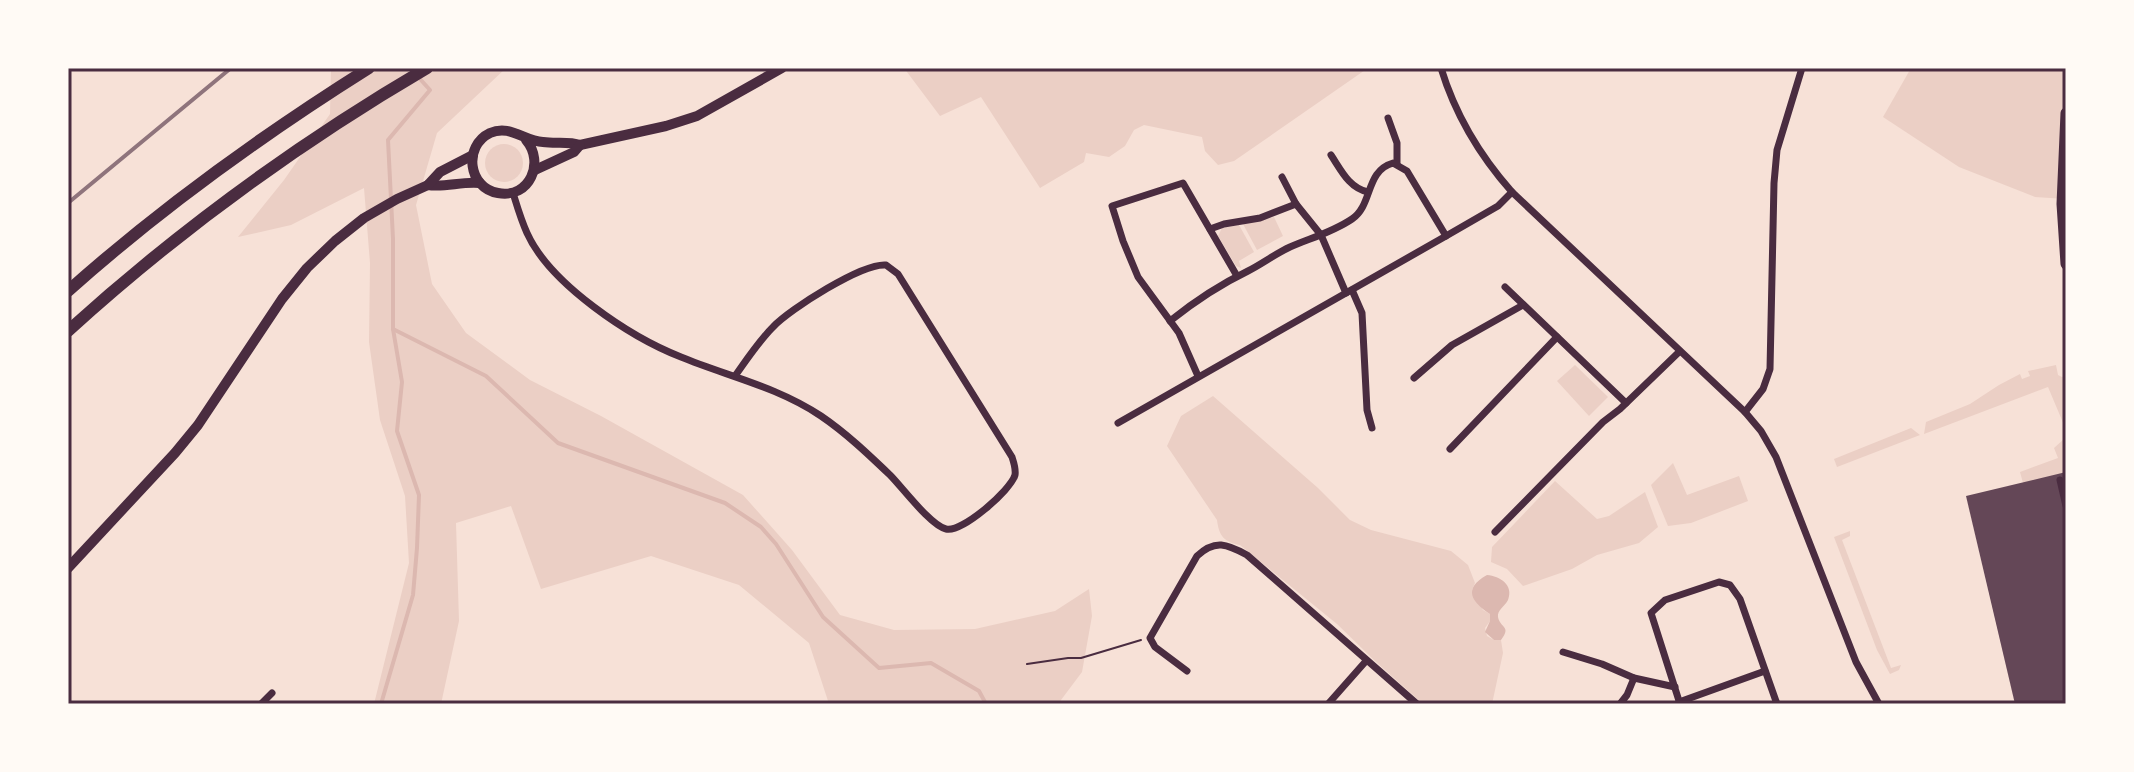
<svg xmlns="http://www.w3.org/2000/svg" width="2134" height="772" viewBox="0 0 2134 772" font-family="Roboto,sans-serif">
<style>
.green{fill:#ebcfc5}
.water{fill:#dcb8b0}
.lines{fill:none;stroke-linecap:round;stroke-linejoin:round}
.stream{stroke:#dcb8b0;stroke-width:4}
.building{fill:#644757}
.path{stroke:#4a2c40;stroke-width:2}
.minor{stroke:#4a2c40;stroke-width:7}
.secondary{stroke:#4a2c40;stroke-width:10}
.primary{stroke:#4a2c40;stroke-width:11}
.motorway{stroke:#4a2c40;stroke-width:12}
.rail{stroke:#8f747c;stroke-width:4}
.neatline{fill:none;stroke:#4a2c40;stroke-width:3}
</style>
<rect width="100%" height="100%" fill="#f7e1d7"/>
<g class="green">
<polygon points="331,68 506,68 437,133 416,205 432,284 466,333 530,380 601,416 743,495 792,550 840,615 894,630 975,629 1055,611 1089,589 1092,616 1082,672 1058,704 829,704 809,643 739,585 651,556 541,589 511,506 456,523 459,621 441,704 374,704 409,563 405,496 380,420 369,342 370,263 364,188 291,225 238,237 284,180 330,114"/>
<polygon points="904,68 1368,68 1234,161 1218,165 1205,151 1202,137 1144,125 1134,130 1125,146 1109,157 1086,153 1084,162 1040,188 981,97 940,116"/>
<polygon points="1911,68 2066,68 2066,199 2035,197 1959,167 1883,117"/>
<circle cx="504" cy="163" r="19"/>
<polygon points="1274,217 1283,236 1257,250 1243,224"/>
<polygon points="1239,225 1254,252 1239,261 1241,268 1236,266 1218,236 1222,228"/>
<polygon points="1575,365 1608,397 1589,416 1557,381"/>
<polygon points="2056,365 2058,375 2062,377 2066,376 2066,425 2064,425 2048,387 1924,434 1926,422 1970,404 1999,385 2020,374 2022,379 2030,376 2028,371"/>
<path d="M1213,396l105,92 32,32 21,10 80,21 17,14 7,18 -3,7 11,20 7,4v7l-5,7 2,8 7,4h7l2,13 -11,51h-69l-48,-43 -38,-37 -97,-79c-16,-3 -21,-9 -23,-25l-50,-74 14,-30z"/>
<polygon points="1911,428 1920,435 1837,467 1834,459"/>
<polygon points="2065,431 2066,431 2064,473 2023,483 2020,472 2058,458 2054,448 2064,439"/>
<polygon points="1673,463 1687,495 1739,476 1748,501 1691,523 1668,526 1651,485"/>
<polygon points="1555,481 1597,519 1609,516 1645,492 1658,527 1639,543 1597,555 1572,569 1523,586 1507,569 1491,562 1492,547"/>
<polygon points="1850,531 1850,536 1842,540 1891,668 1901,665 1899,670 1890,674 1877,650 1834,537"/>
</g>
<path class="water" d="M1487,575c13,1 27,10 21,25 -3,6 -11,10 -10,17 2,11 14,9 3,23h-7l-9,-8 5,-11v-7c-18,-12 -28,-25 -3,-39z"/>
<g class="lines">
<g class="stream">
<polyline points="393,329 486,376 558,443 725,503 761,527 776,544 823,617 879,668 931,663 979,691 986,704"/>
<polyline points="381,704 413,595 417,548 419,495 397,431 402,382 393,329 393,239 388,140 430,90 410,68"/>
</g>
</g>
<polygon class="building" points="2066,472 2066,704 2015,704 1966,496"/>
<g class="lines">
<polyline class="path" points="1027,664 1068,658 1081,658 1141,640"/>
<g class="minor">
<path d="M1441,68c14,46 40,89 71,124l233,220 16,19 15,26 80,205 23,42"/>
<polyline points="1388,118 1397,143 1397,164"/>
<path d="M1331,155c10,15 18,33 37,37"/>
<polyline points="1282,177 1296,204 1321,235 1346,293"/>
<path d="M513,193c4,13 8,27 14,40 23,51 103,104 154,124 46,19 97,30 140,59 25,17 47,38 69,59 12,12 41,51 56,54 16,4 65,-39 69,-54 1,-6 -1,-12 -3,-18l-114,-183 -12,-9c-24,-2 -96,44 -113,62 -14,14 -26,32 -38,49"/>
<polyline points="1210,229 1224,224 1260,218 1296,204"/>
<polyline points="1505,287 1626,403"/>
<polyline points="1352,290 1362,313 1367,410 1372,428"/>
<path d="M1170,321c25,-20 49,-36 78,-50 14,-7 27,-17 42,-24 21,-9 43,-15 62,-28 21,-14 13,-48 41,-56l14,8 39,65"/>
<polyline points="1198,376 1179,333 1138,277 1123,241 1112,206 1183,183 1237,276"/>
<polyline points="1414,378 1452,345 1523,305"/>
<polyline points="1745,412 1763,389 1770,369 1774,183 1777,150 1802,68"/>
<polyline points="1118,423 1446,236 1498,206 1512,192"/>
<polyline points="1450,449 1557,337"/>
<polyline points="2060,480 2066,506"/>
<polyline points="1495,532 1603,422 1620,409 1679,352"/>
<polyline points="1563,652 1602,664 1634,678 1675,687"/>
<path d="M1187,671l-32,-24 -5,-9 47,-82c18,-17 30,-12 50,-1l170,149"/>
<polyline points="1679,702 1765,671"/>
<polyline points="261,704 272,693"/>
<polyline points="1328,704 1366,661"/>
<polyline points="1620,704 1627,695 1634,678"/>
<polyline points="1680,704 1651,613 1665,600 1719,582 1730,585 1740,599 1777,704"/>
</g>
<g class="secondary">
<path d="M526,140c19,22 4,59 -28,53 -30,-5 -35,-47 -8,-60 20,-9 34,8 53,9 13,2 25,-1 37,3l86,-19 31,-10 85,-48"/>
<polyline points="535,170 574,152 580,145"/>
<path d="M428,185c16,3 34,-4 52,-2"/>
<polyline points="68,568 175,453 198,425 282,299 307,268 335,241 364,218 397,199 428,185 440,172 473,155"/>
</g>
<polyline class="primary" points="2066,113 2062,204 2066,264"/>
<g class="motorway">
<path d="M68,291c93,-83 196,-157 301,-223"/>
<path d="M68,331c109,-99 231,-188 359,-263"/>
</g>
<polyline class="rail" points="68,203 231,68"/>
</g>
<rect width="2134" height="772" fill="none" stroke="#fffaf5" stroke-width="140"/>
<rect x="70" y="70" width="1994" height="632" class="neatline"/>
</svg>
